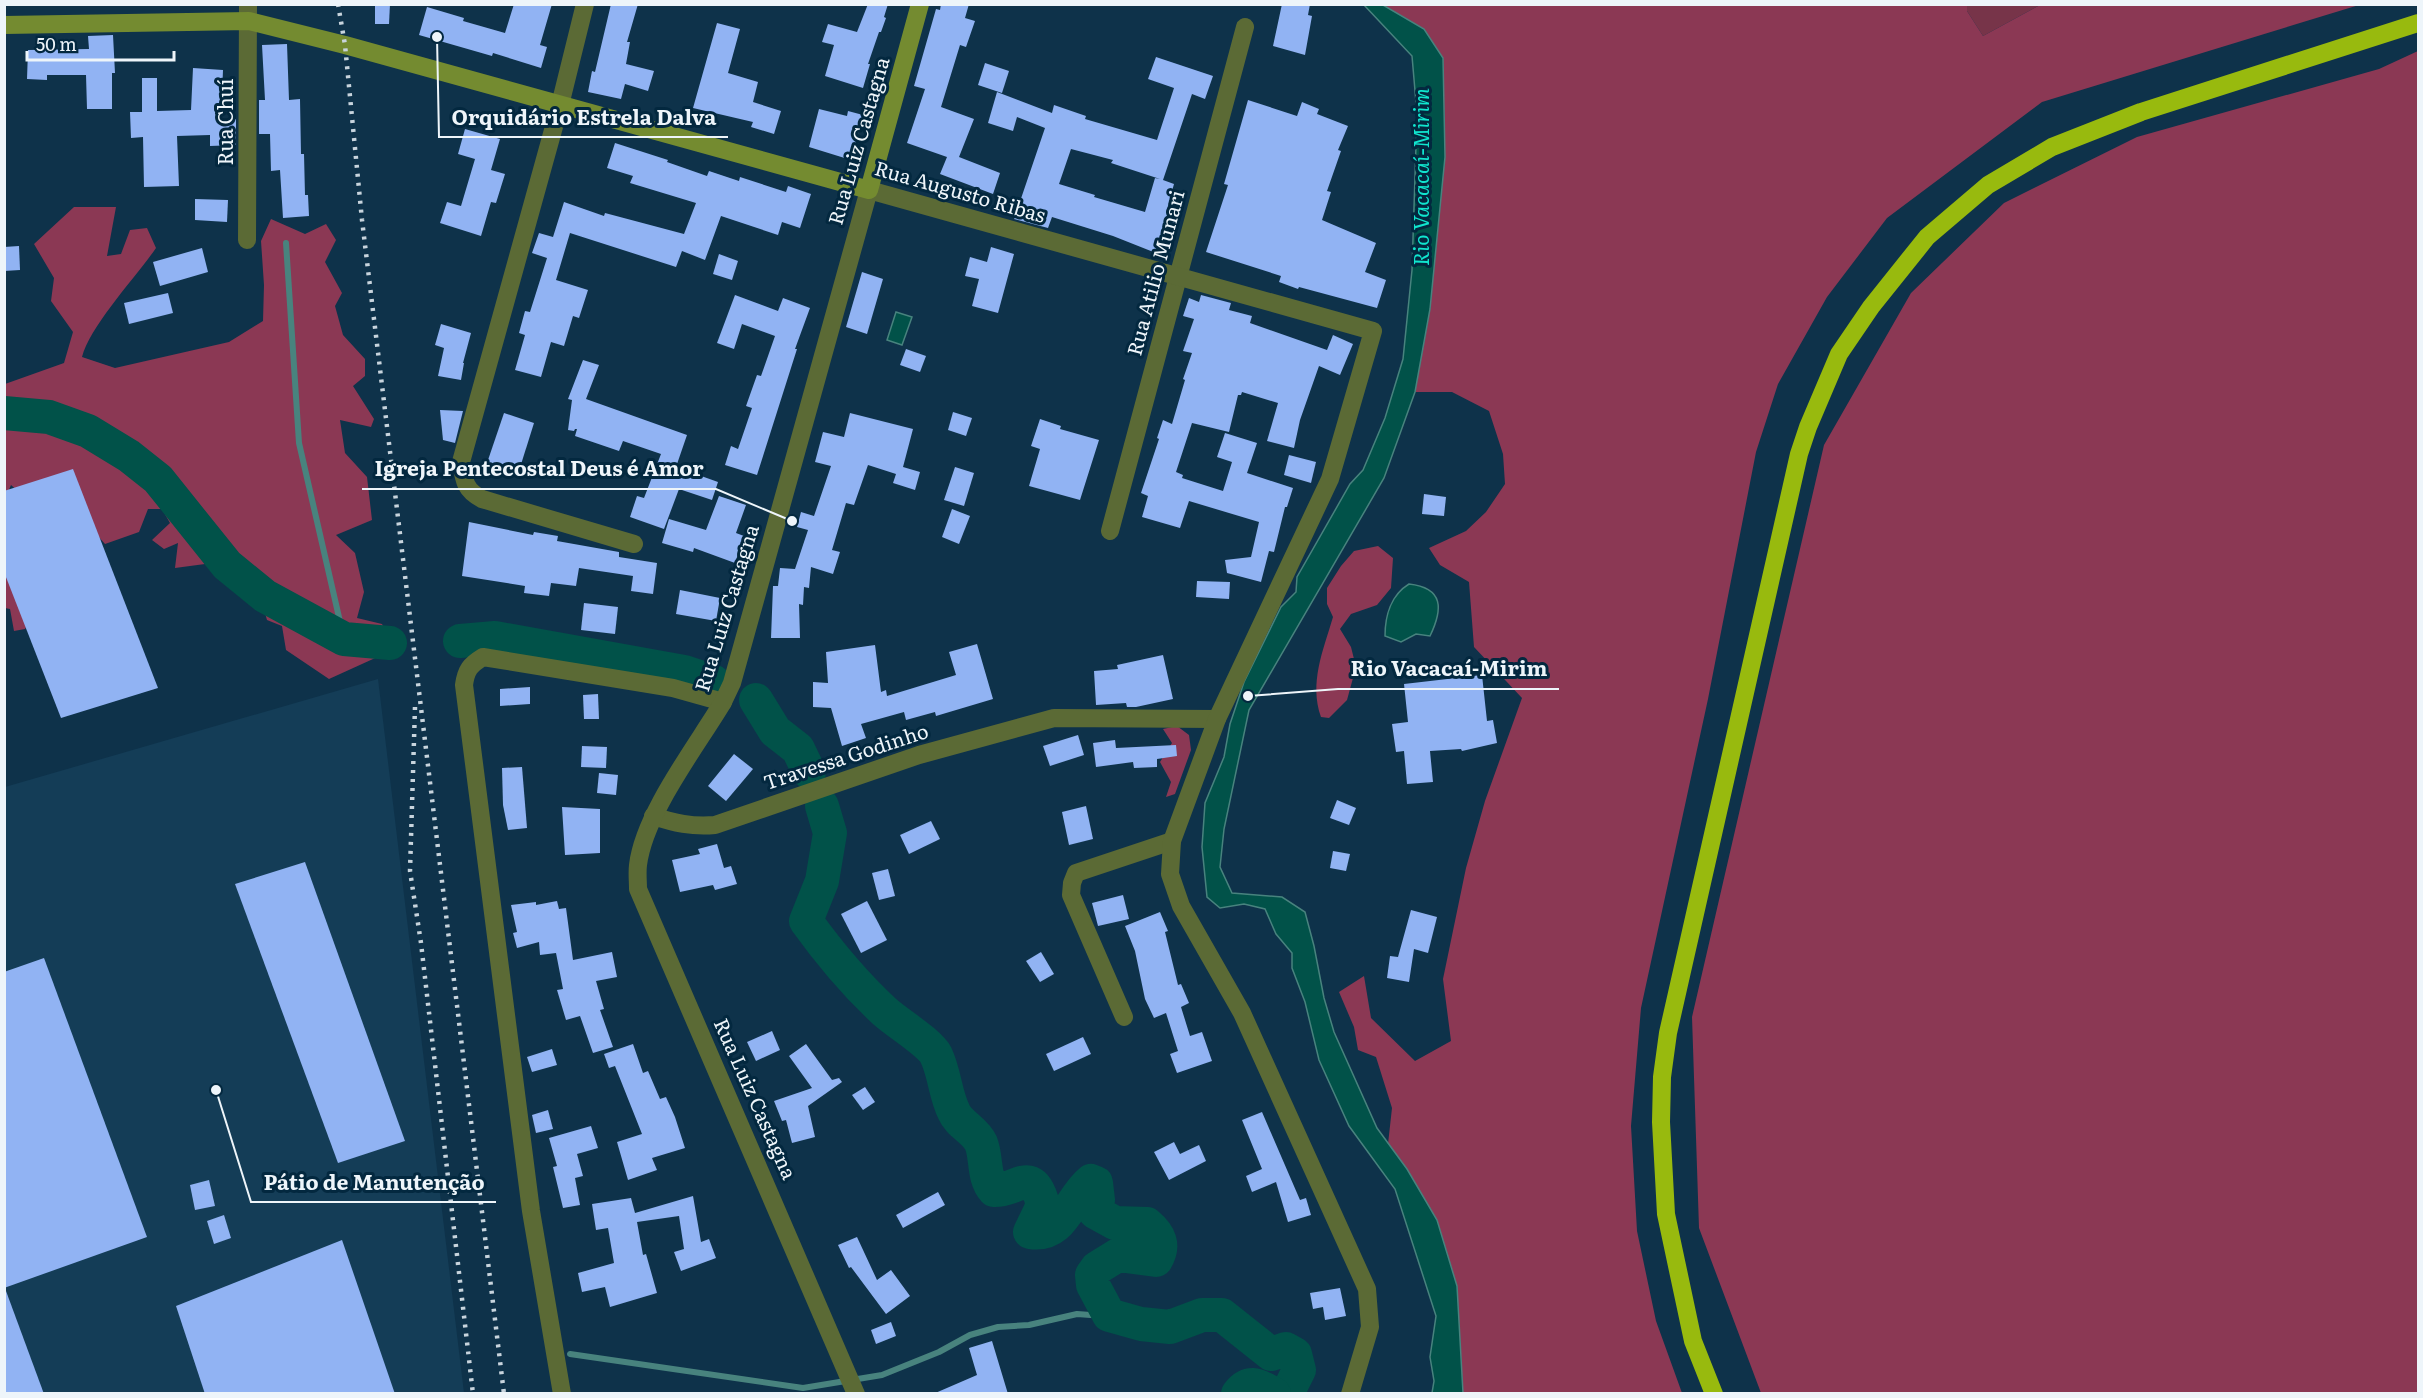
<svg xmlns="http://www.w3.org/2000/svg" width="2423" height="1398" viewBox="0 0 2423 1398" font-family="Literata,serif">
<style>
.built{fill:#143d57}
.green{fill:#773449}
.forest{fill:#8b3854}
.water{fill:#015249;stroke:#48837e;stroke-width:1.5}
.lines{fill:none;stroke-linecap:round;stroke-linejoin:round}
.stream{stroke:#48837e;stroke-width:6}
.river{stroke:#015249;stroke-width:34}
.building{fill:#91b3f3;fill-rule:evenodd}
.street{stroke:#5b6a35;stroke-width:18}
.secondary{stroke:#748b30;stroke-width:18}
.highway{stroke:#98ba0e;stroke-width:18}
.rail{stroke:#c8d4dd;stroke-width:4.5;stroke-dasharray:3 6;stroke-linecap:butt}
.labels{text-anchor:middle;stroke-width:6;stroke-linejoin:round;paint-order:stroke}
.street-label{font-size:20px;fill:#eef5fa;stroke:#03283f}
.water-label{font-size:21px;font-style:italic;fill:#10e5ce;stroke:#03283f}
.leader{fill:none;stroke:#eef5fa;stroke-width:2}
.callout-dot{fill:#eef5fa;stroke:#03283f;stroke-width:2}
.callout-label{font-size:21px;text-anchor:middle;font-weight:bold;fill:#eef5fa;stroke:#03283f;stroke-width:6;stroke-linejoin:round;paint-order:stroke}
</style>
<rect width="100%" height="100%" fill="#0e324a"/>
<polygon class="built" points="378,679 464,1393 5,1394 5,787"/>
<polygon class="green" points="1967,5 2040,5 1983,36 1967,11"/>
<g class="forest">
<polygon points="1383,5 1967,5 1967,11 1983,36 2040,5 2359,5 2042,102 1887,218 1827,297 1778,384 1756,452 1708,699 1641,1008 1631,1126 1637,1231 1656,1321 1682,1393 1463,1393 1457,1286 1437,1220 1407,1169 1388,1144 1392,1108 1376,1057 1358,1050 1354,1027 1339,992 1364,976 1371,1018 1415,1061 1451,1041 1443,979 1466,868 1485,801 1522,698 1474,647 1469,582 1440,565 1429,548 1466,531 1486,512 1505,484 1503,454 1489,411 1452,392 1415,392 1430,309 1445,157 1443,58"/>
<polygon points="2418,51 2418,1393 1761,1393 1699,1228 1692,1017 1824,445 1911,293 2004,203 2137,137 2379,69"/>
<path d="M74,207h42l-9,49 14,-2 9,-24 17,-2 9,20c-20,29 -66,78 -74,109l33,11 114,-26 34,-21 1,-36 -3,-44 10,-22 34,15 21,-10 10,16 -11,22 17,31 -7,13 8,29 22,24v17l-12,10 21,33 -3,8 -31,-7 5,33 22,24 5,43 -36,15 19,18 9,39 -7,26 25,6 7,14 -5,16 -55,25 -43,-29 -4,-24 -15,-6 -8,-28 -14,3 -40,-31 -30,4 3,-25 -14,6 -12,-9 18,-17 -8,-14h-14l-9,23 -34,12 -25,-28 -22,11 -47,-42 -6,14v-115l59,-21 9,-31 -22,-31 3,-23 -20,-34z"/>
<polygon points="4,521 37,608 25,629 14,631 10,609 5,608"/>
<path d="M1378,546l15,12 -2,30 -14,17 -26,9 -11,15 11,18 5,20 -9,33 -18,18 -8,-1c-12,-34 2,-66 12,-100l-6,-13v-16l14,-22 13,-15z"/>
<polygon points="1177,726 1189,735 1191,750 1175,794 1166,797 1171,782 1160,762 1172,743 1163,729"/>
</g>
<g class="water">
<polygon points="1364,5 1383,5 1424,29 1443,58 1445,157 1430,309 1415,392 1384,478 1249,710 1224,829 1220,867 1232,893 1282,897 1305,912 1314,946 1324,998 1334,1032 1377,1128 1407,1169 1437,1220 1457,1286 1463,1393 1432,1393 1434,1381 1430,1357 1436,1316 1395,1189 1349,1126 1319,1060 1305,1002 1292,968 1292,953 1276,934 1265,909 1244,904 1220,908 1207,897 1202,847 1205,803 1224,757 1230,724 1244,682 1281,607 1296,592 1297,577 1350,484 1363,470 1385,418 1403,359 1412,270 1417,114 1412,56"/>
<polygon points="896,312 912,317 902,345 887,340"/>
<path d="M1409,584c35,4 34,25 21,52l-14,-2 -15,8 -16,-6c0,-20 6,-41 24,-52z"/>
</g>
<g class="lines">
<g class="stream">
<polyline points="286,243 299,443 344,639"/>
<polyline points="570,1354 803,1388 882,1375 939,1352 970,1335 998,1327 1029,1325 1077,1314 1118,1317"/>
</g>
<g class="river">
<polyline points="4,413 49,417 88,431 129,456 158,479 227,565 265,596 344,639 390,643"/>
<polyline points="460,641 495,638 684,672 714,682"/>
<polyline points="756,700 775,731 798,749 809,772"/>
<path d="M822,806l8,27 -8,48 -16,40c23,32 49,63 78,90 13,12 45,31 52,44 9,19 9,39 18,57 5,12 21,18 27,31 6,15 2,35 13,47 23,1 39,-26 49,15l-13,27c34,6 39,-34 61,-51l5,2 2,17 -3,12 20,11 32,1c12,10 18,21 9,36l-38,-5 -21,13 -5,7 1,10 16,30 32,9 29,3 32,-12h20l49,39 15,-5 9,5 4,16 -10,20 -7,4"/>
<path d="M1238,1394c12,-16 22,-7 36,0"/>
</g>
</g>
<g class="building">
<polygon points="375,4 390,4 389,24 375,24"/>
<polygon points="514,4 552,4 540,45 547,47 541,68 493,53 492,56 419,35 427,7 464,18 463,21 505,33"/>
<polygon points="611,4 638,4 627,42 630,42 626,64 654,71 648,91 625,84 621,99 588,92 592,71 595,72"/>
<polygon points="868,4 888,4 884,17 886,18 881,32 879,32 868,64 870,64 863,88 825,76 834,45 822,42 828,24 857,32"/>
<polygon points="941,4 969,4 965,18 975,21 966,47 960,45 941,107 974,119 959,157 1000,173 993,194 940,174 947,157 907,143 925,89 914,86 936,9 940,10"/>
<polygon points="1282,4 1310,4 1308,15 1312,16 1305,55 1273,46"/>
<polygon points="717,23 740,29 728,73 758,82 753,102 781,111 774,134 751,127 753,122 693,108"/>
<polygon points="113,35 115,73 112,73 112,109 87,109 86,75 47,75 47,80 27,79 28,50 89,49 88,36"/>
<polygon points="287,44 289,100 300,99 301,154 304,154 305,195 308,195 309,216 283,218 280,170 271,171 270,134 259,134 259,100 265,100 262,45"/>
<path d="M1156,57l57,19 -8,23 -13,-5 -29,86 11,4 -8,29 12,4 -12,40 -53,-21 -61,-19 -4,11 -34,-9 31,-91 -28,-11 -4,14 -25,-8 9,-31 55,21 2,-8 32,11 -1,3 72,21 17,-52 -26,-9zM1071,149l42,11 -2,3 49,16 -5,-1 -10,34 -51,-15 1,-2 -36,-11z"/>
<polygon points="985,63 1009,71 1002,93 978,85"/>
<polygon points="193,68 223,70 221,120 236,119 236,145 210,146 210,135 177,136 179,186 144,187 143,137 131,138 130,112 142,112 142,78 157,78 157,111 191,110"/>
<polygon points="1248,100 1297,116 1302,102 1319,109 1317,114 1348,126 1338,150 1341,151 1327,191 1331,192 1322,220 1376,243 1365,272 1386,280 1377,308 1299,287 1298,289 1279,282 1281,276 1206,252 1228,185 1224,184"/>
<polygon points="819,109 847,116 848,111 863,115 851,160 809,147"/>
<polygon points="465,129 500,139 491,170 505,174 496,203 491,202 481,236 440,223 447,202 461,206 475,159 458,154"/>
<polygon points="615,143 668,160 667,162 707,176 709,171 739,181 740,177 786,192 788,186 811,194 800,228 782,222 778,235 721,216 705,260 682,251 676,267 570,233 556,280 588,290 579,318 573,316 564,346 551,342 541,377 515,370 525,335 519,333 525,311 530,312 547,258 532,253 539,233 553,237 564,202 604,216 605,213 684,234 696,203 630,183 633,176 607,168"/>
<polygon points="195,199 228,200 227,222 195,220"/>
<polygon points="19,246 20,270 4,271 4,247"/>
<polygon points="991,247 1014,254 998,313 972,306 979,279 965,276 970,257 987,262"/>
<polygon points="202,248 208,272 160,286 153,262"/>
<polygon points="719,254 738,261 732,280 713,274"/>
<polygon points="862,272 883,279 867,334 846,327"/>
<polygon points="168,293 173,313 129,324 124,303"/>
<polygon points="735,295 778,311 783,298 810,308 795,349 797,349 757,475 725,465 731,446 738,449 752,408 746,406 757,375 761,376 775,336 742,324 734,349 717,343"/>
<polygon points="1201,295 1231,303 1229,310 1252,316 1250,323 1327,350 1333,335 1353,344 1340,375 1319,366 1300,420 1294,448 1267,441 1278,403 1242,392 1241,395 1238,395 1229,432 1192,423 1176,472 1183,475 1182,478 1223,491 1232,462 1217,457 1225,433 1257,443 1247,473 1293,488 1287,507 1285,507 1274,552 1269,551 1261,582 1227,573 1225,560 1251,557 1259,522 1189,501 1180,528 1142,517 1148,496 1141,493 1159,439 1157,438 1163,420 1172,424 1185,380 1183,379 1192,353 1183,351 1194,319 1183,316 1189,298 1199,302"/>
<polygon points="441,324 471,333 463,363 464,363 461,380 438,376 444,348 435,345"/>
<polygon points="906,349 926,356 920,372 900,365"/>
<polygon points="583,360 599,365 586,399 687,435 676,467 718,482 712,500 679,489 664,529 630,517 637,496 644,498 661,454 623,441 619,451 575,436 577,429 575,429 574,431 568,430 572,400 568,399"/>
<polygon points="440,410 463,411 455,443 443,440"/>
<polygon points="953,412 972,418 966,436 948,430"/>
<polygon points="504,413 534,423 518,474 487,463"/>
<polygon points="850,413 913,429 903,467 920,472 915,490 893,483 896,474 868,465 854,505 846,503 832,550 840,552 833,574 811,567 809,588 804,587 803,605 799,604 800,638 771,638 773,586 778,586 780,568 795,569 808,530 797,527 801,512 814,516 831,466 815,462 823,432 844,437"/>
<polygon points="1040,419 1061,426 1060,429 1099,440 1080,500 1029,486 1040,449 1031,446"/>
<polygon points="1289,455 1316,462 1311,483 1284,475"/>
<polygon points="955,467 974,473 964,506 944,500"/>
<polygon points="73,469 158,688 61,718 4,572 4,491"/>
<polygon points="1424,494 1446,497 1444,516 1422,514"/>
<polygon points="719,496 746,505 736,533 744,536 735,563 694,548 693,552 662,543 669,519 706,530"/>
<polygon points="952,509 970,516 959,544 942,537"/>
<polygon points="469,522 533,535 534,532 558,536 557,541 619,552 619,557 657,563 653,594 631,591 633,576 579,568 576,586 551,583 549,596 524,593 525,586 462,576"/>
<polygon points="1197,581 1230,582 1229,599 1196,597"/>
<polygon points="680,590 720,598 716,621 676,614"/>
<polygon points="584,603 618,607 615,634 581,630"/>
<polygon points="977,644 993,699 936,716 935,712 906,720 904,712 861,724 866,738 842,746 831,708 813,707 813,682 828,683 826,652 875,645 881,692 886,690 887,696 956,675 949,652"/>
<polygon points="1163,655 1173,699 1136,707 1127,707 1126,703 1096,705 1094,671 1118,669 1117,665"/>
<polygon points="1482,675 1487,721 1493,720 1497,743 1462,751 1461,749 1430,751 1433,782 1407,784 1404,751 1396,752 1392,724 1408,722 1404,684"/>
<polygon points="530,687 530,704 500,706 500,689"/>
<polygon points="598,694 599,719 584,719 583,695"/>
<polygon points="1078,735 1084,755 1050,766 1043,746"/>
<polygon points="1115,740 1116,748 1176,745 1177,756 1157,759 1157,767 1134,768 1133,762 1096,767 1093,743"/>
<polygon points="582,746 607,747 606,768 581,767"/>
<polygon points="734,754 753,769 726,801 708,786"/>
<polygon points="522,767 527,828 508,830 503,805 502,768"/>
<polygon points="599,773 618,775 616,795 597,793"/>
<polygon points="1337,800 1356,808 1349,825 1330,818"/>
<polygon points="1086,806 1093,839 1069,845 1062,812"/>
<polygon points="562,807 600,809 600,853 565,855"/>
<polygon points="931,821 940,839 909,854 900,835"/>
<polygon points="717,844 724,868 731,866 737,884 715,890 713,885 680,892 672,860 700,854 698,849"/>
<polygon points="1333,851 1350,854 1346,871 1330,868"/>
<polygon points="305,862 405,1141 338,1163 235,884"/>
<polygon points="888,869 895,896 879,900 872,873"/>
<polygon points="1123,895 1129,919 1098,926 1092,903"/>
<polygon points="557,901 559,909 566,908 573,960 612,952 617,977 596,981 604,1009 600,1010 613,1047 593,1053 580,1016 566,1020 557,990 563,989 556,953 540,955 539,942 517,948 513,933 517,932 511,905 536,902 536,905"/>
<polygon points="867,901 887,940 861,953 841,914"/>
<polygon points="1411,910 1437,917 1428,953 1414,949 1409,982 1387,978 1390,956 1398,957"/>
<polygon points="1160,912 1168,931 1165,932 1178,985 1181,984 1189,1003 1181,1007 1190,1036 1202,1032 1212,1061 1177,1073 1170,1054 1178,1051 1166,1013 1154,1018 1145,999 1135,951 1125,926"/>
<polygon points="1041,952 1054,974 1040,982 1026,961"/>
<polygon points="44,958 147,1237 4,1288 4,972"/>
<polygon points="772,1031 780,1050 756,1061 747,1042"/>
<polygon points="1083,1037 1091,1054 1054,1071 1046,1054"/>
<polygon points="633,1044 643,1073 648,1071 660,1099 666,1097 675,1117 685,1148 652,1158 657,1170 628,1180 617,1142 642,1134 615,1066 609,1068 604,1054"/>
<polygon points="806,1044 832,1080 839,1078 842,1082 808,1106 815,1137 792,1143 786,1120 782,1121 774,1101 812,1088 789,1056"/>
<polygon points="552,1049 557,1065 532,1072 527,1057"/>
<polygon points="865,1087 875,1102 863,1110 852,1095"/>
<polygon points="548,1110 553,1129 536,1133 532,1115"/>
<polygon points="1262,1112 1300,1200 1306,1198 1311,1215 1288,1222 1276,1182 1252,1192 1246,1176 1262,1169 1242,1120"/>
<polygon points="591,1126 598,1148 577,1154 583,1176 575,1178 580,1205 563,1208 553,1167 557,1166 549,1138"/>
<polygon points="1174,1142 1180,1154 1199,1145 1206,1161 1169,1180 1154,1152"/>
<polygon points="209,1180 215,1206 195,1210 190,1185"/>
<polygon points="938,1192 945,1205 903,1228 896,1215"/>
<polygon points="693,1196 701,1242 709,1239 716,1258 681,1271 674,1252 684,1249 679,1216 637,1222 643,1255 646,1254 657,1293 610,1307 605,1287 582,1292 578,1273 614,1263 608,1228 596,1230 592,1204 631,1198 635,1213"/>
<polygon points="224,1215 231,1238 214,1244 207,1221"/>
<polygon points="857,1237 877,1280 891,1270 910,1296 886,1314 851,1267 849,1268 838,1245"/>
<polygon points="342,1240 395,1394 205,1394 176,1306"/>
<polygon points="1340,1288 1346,1316 1325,1320 1323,1307 1313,1309 1310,1293"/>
<polygon points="4,1291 6,1291 44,1394 4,1394"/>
<polygon points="891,1322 896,1336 876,1344 871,1330"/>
<polygon points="992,1341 1008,1394 933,1394 977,1375 969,1348"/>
</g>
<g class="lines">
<g class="street">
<path d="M585,4l-25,101 -99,357c3,19 4,28 21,37l152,45"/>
<polyline points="247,240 248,4"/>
<polyline points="1110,531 1245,27"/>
<path d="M653,816c21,7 39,11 62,9l204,-70 135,-37 163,1"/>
<polyline points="1124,1017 1071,895 1072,883 1076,873 1172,841"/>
<path d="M562,1394l-31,-183 -67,-526c2,-15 6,-20 19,-28l190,31 50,14"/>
<path d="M856,1394l-218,-505c0,-8 -1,-16 0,-24 6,-51 58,-118 85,-163l9,-19 137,-493 504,141 -43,148 -113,240 -45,122 -2,33 11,32 61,107 125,276 3,38 -20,67"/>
</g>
<polyline class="secondary" points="4,25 249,21 345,45 869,190 920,4"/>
<polyline class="highway" points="1714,1394 1693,1341 1666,1214 1661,1122 1662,1077 1668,1033 1799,454 1808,427 1839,354 1871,307 1927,237 1988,185 2052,147 2141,112 2418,23"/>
<g class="rail">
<polyline points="338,4 345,45 362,220 504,1394"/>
<polyline points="415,707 410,871 421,943 473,1394"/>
</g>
</g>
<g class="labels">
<g class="street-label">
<text transform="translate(226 122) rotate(-90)" y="7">Rua Chuí</text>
<text transform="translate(859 141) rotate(-74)" y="7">Rua Luiz Castagna</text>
<text transform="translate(960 192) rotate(16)" y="7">Rua Augusto Ribas</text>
<text transform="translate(1156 273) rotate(-75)" y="7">Rua Atilio Munari</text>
<text transform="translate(727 608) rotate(-73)" y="7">Rua Luiz Castagna</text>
<text transform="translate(846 757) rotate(-18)" y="7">Travessa Godinho</text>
<text transform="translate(755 1099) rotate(66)" y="7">Rua Luiz Castagna</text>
</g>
<g class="water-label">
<text transform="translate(1422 177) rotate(-90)" y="7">Rio Vacacaí-Mirim</text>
</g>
</g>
<path class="leader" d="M437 37L439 137H728M792 521L716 489H362M1248 696L1338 689H1559M216 1090L251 1202H496"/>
<g class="callout-dot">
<circle cx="437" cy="37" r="6"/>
<circle cx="792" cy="521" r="6"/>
<circle cx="1248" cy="696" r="6"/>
<circle cx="216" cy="1090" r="6"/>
</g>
<g class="callout-label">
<text x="584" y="125">Orquidário Estrela Dalva</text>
<text x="539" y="476">Igreja Pentecostal Deus é Amor</text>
<text x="1449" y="676">Rio Vacacaí-Mirim</text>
<text x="374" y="1190">Pátio de Manutenção</text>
</g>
<rect width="2423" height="1398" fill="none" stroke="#eef5fa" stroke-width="12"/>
<path d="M27 51v9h147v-9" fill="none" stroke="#eef5fa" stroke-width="3"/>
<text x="36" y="51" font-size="18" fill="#eef5fa" stroke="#03283f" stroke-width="4.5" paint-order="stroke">50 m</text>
</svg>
